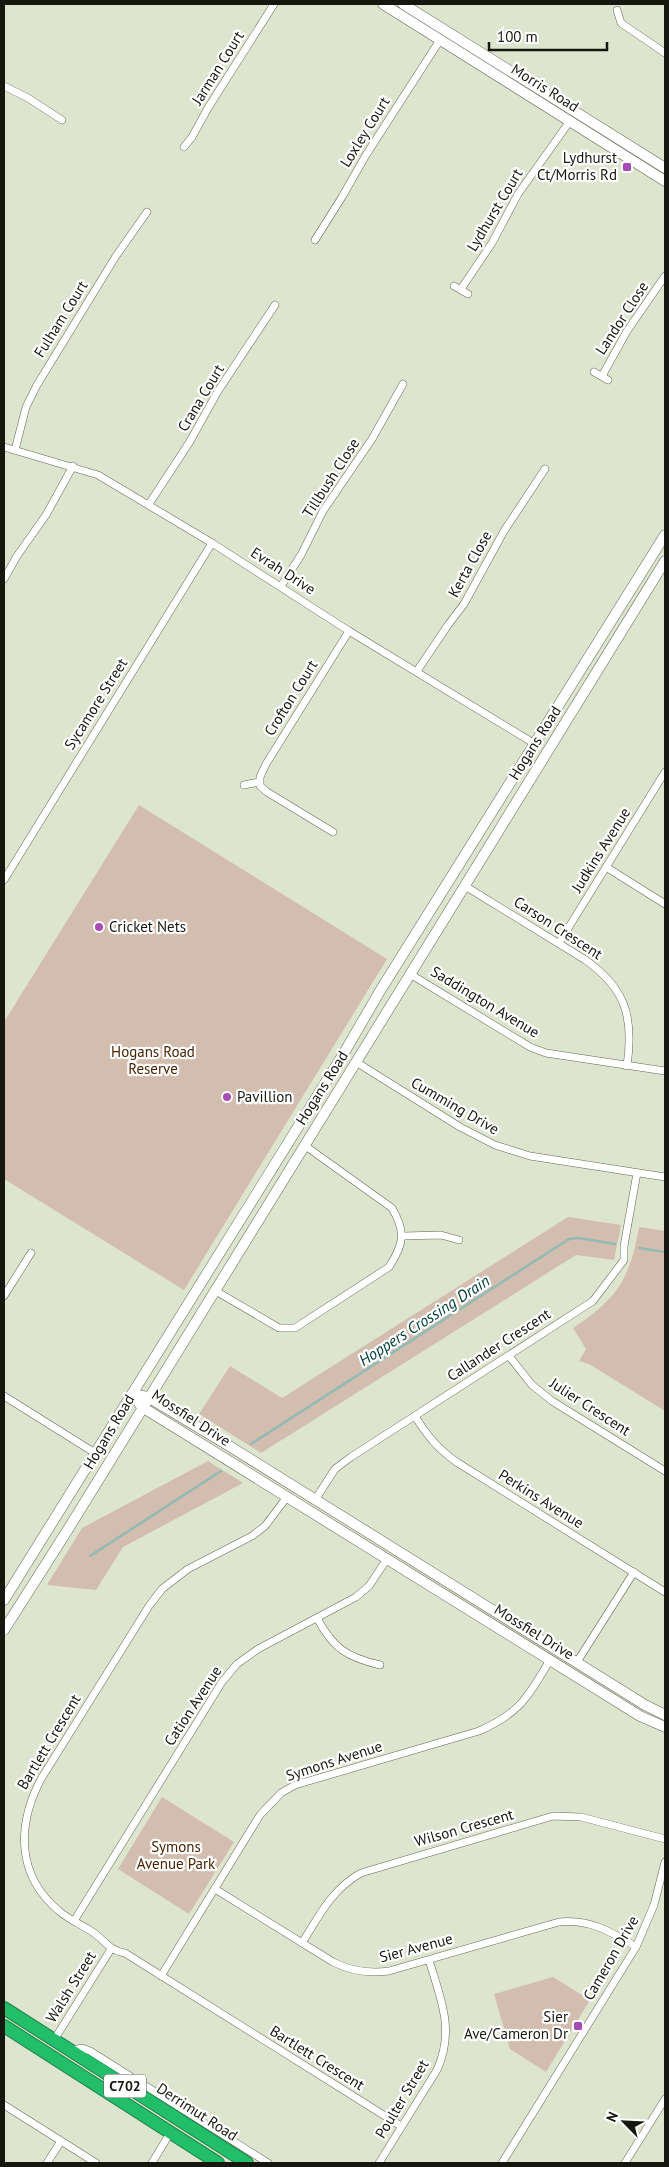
<svg xmlns="http://www.w3.org/2000/svg" width="669" height="2167" viewBox="0 0 669 2167" font-family="'PT Sans',sans-serif">
<style>
.green{fill:#d2bdae}
.lines{fill:none;stroke-linecap:round;stroke-linejoin:round}
.stream{stroke:#92bbb5;stroke-width:2.5}
.street-casing{stroke:#626854;stroke-width:8}
.secondary-casing{stroke:#626854;stroke-width:11}
.highway-casing{stroke:#1e844a;stroke-width:14}
.street{stroke:#fff;stroke-width:7}
.secondary{stroke:#fff;stroke-width:10}
.highway{stroke:#23be6a;stroke-width:12}
.poi-dot{fill:#a74cb6;stroke:#fff;stroke-width:2}
.labels{text-anchor:middle;stroke-width:4.5;stroke-linejoin:round;paint-order:stroke}
.shield{fill:#fff;stroke:#5c5d58;stroke-width:1}
.shield-label{font-size:14px;font-weight:bold;fill:#161810}
.street-label{font-size:15px;fill:#161810;stroke:#fff}
.poi-label{font-size:15px;fill:#161810;stroke:#fff;text-anchor:end}
.park-label{font-size:15px;fill:#492300;stroke:#fff}
.water-label{font-size:16px;font-style:italic;fill:#00403a;stroke:#fff}
</style>
<rect width="100%" height="100%" fill="#dee5cf"/>
<g class="green">
<polygon points="139,805 387,959 184,1290 4,1179 4,1022"/>
<polygon points="568,1217 621,1225 614,1260 576,1255 261,1453 199,1414 230,1366 282,1398"/>
<path d="M639,1227l26,4v180l-76,-47 -10,-3 7,-12 -13,-21c44,-29 57,-49 66,-101z"/>
<polygon points="208,1461 243,1483 123,1547 96,1590 47,1585 82,1528"/>
<polygon points="162,1797 234,1842 189,1914 118,1869"/>
<polygon points="553,1977 590,2000 546,2072 510,2049 494,1994"/>
</g>
<g class="lines">
<g class="stream">
<polyline points="639,1248 665,1252"/>
<polyline points="251,1444 569,1239 579,1238 615,1244"/>
<polyline points="90,1556 221,1471"/>
</g>
<defs>
<g id="street">
<polyline points="617,10 621,23 665,53"/>
<polyline points="4,86 28,98 62,120"/>
<polyline points="184,147 192,137 208,108 274,4"/>
<polyline points="315,240 342,197 366,155 440,40"/>
<polyline points="454,286 468,294"/>
<polyline points="461,289 492,243 518,194 570,121"/>
<polyline points="594,372 608,380"/>
<polyline points="602,376 627,331 665,276"/>
<polyline points="4,447 98,475 212,543 349,631 535,744"/>
<polyline points="15,450 26,407 37,385 116,256 147,212"/>
<polyline points="149,504 189,443 218,391 275,305"/>
<polyline points="4,579 17,556 46,515 73,466"/>
<polyline points="281,586 301,555 323,511 372,439 403,384"/>
<polyline points="417,671 448,625 464,604 504,531 545,469"/>
<polyline points="244,785 259,782"/>
<polyline points="333,832 267,792 260,786 260,777 266,764 349,631"/>
<polyline points="606,867 665,904"/>
<polyline points="4,880 212,543"/>
<path d="M465,886l119,73c42,29 50,58 43,107"/>
<polyline points="559,943 665,772"/>
<polyline points="410,974 530,1047 546,1053 665,1071"/>
<polyline points="356,1062 460,1127 495,1145 530,1156 665,1177"/>
<polyline points="403,1236 441,1235 459,1240"/>
<path d="M214,1290l65,38h16l94,-61c15,-23 17,-35 3,-59l-88,-63"/>
<polyline points="4,1296 31,1253"/>
<polyline points="509,1356 532,1385 552,1401 665,1471"/>
<polyline points="4,1396 95,1453"/>
<path d="M415,1416c12,20 24,34 43,47l207,129"/>
<path d="M287,1497l-22,29 -13,10 -64,33 -26,20 -13,17 -108,173c-24,46 -25,96 18,132 9,8 21,13 32,20 13,8 18,20 34,22l276,173"/>
<polyline points="315,1500 335,1469 351,1457 593,1301 624,1260 624,1246 637,1173"/>
<path d="M317,1618c16,30 29,39 63,47"/>
<polyline points="577,1662 634,1572"/>
<path d="M215,1889l118,73c18,9 36,12 56,9l170,-49c31,-3 51,9 77,25"/>
<polyline points="74,1921 222,1682 237,1664 258,1649 356,1597 369,1586 387,1559"/>
<path d="M302,1943c17,-27 30,-54 59,-70l192,-57 28,1 84,22"/>
<path d="M161,1976l99,-161 21,-22 14,-8 184,-54c41,-18 49,-34 71,-71"/>
<polyline points="54,2040 111,1949"/>
<polyline points="75,2053 77,2049 82,2048 90,2051 268,2163"/>
<polyline points="4,2105 96,2163"/>
<polyline points="47,2163 61,2141"/>
<polyline points="152,2163 170,2133"/>
<path d="M379,2163l58,-93c18,-40 4,-70 -8,-110"/>
<polyline points="502,2163 636,1947 654,1905 665,1862"/>
<polyline points="625,2163 665,2099"/>
</g>
<g id="secondary">
<polyline points="383,4 665,181"/>
<polyline points="403,4 665,168"/>
<polyline points="132,1394 148,1397 226,1444 645,1705 665,1715"/>
<polyline points="139,1403 142,1407 640,1716 665,1727"/>
<polyline points="4,1600 344,1053 380,991 665,535"/>
<polyline points="4,1630 67,1531 665,561"/>
</g>
<g id="highway">
<polyline points="4,2008 247,2163"/>
<polyline points="4,2026 218,2163"/>
</g>
</defs>
<use href="#street" class="street-casing"/>
<use href="#secondary" class="secondary-casing"/>
<use href="#highway" class="highway-casing"/>
<use href="#street" class="street"/>
<use href="#secondary" class="secondary"/>
<use href="#highway" class="highway"/>
</g>
<g class="poi-dot">
<rect x="622" y="162" width="10" height="10" rx="2.5"/>
<circle cx="99" cy="927" r="5"/>
<circle cx="227" cy="1097" r="5"/>
<rect x="573" y="2021" width="10" height="10" rx="2.5"/>
</g>
<g class="labels">
<rect class="shield" x="104" y="2074.5" width="42" height="23" rx="4"/>
<g class="shield-label">
<text x="125" y="2091">C702</text>
</g>
<g class="street-label">
<text transform="translate(218 68) rotate(-58)" y="5">Jarman Court</text>
<text transform="translate(545 88) rotate(32)" y="5">Morris Road</text>
<text transform="translate(365 132) rotate(-58)" y="5">Loxley Court</text>
<text transform="translate(495 210) rotate(-59)" y="5">Lydhurst Court</text>
<text transform="translate(622 318) rotate(-57)" y="5">Landor Close</text>
<text transform="translate(61 319) rotate(-58)" y="5">Fulham Court</text>
<text transform="translate(201 398) rotate(-59)" y="5">Crana Court</text>
<text transform="translate(331 478) rotate(-57)" y="5">Tillbush Close</text>
<text transform="translate(470 564) rotate(-61)" y="5">Kerta Close</text>
<text transform="translate(283 571) rotate(33)" y="5">Evrah Drive</text>
<text transform="translate(291 698) rotate(-58)" y="5">Crofton Court</text>
<text transform="translate(96 704) rotate(-58)" y="5">Sycamore Street</text>
<text transform="translate(535 743) rotate(-58)" y="5">Hogans Road</text>
<text transform="translate(601 850) rotate(-58)" y="5">Judkins Avenue</text>
<text transform="translate(558 928) rotate(33)" y="5">Carson Crescent</text>
<text transform="translate(485 1002) rotate(31)" y="5">Saddington Avenue</text>
<text transform="translate(322 1088) rotate(-58)" y="5">Hogans Road</text>
<text transform="translate(455 1106) rotate(30)" y="5">Cumming Drive</text>
<text transform="translate(499 1345) rotate(-33)" y="5">Callander Crescent</text>
<text transform="translate(590 1407) rotate(33)" y="5">Julier Crescent</text>
<text transform="translate(191 1418) rotate(33)" y="5">Mossfiel Drive</text>
<text transform="translate(109 1432) rotate(-59)" y="5">Hogans Road</text>
<text transform="translate(541 1499) rotate(32)" y="5">Perkins Avenue</text>
<text transform="translate(534 1632) rotate(32)" y="5">Mossfiel Drive</text>
<text transform="translate(193 1706) rotate(-57)" y="5">Cation Avenue</text>
<text transform="translate(49 1742) rotate(-59)" y="5">Bartlett Crescent</text>
<text transform="translate(334 1761) rotate(-18)" y="5">Symons Avenue</text>
<text transform="translate(464 1828) rotate(-16)" y="5">Wilson Crescent</text>
<text transform="translate(416 1948) rotate(-15)" y="5">Sier Avenue</text>
<text transform="translate(611 1958) rotate(-60)" y="5">Cameron Drive</text>
<text transform="translate(71 1987) rotate(-58)" y="5">Walsh Street</text>
<text transform="translate(317 2058) rotate(32)" y="5">Bartlett Crescent</text>
<text transform="translate(402 2099) rotate(-59)" y="5">Poulter Street</text>
<text transform="translate(197 2112) rotate(33)" y="5">Derrimut Road</text>
</g>
<g class="poi-label">
<text x="617" y="163">Lydhurst<tspan x="617" dy="17">Ct/Morris Rd</tspan></text>
<text x="109" y="932" text-anchor="start">Cricket Nets</text>
<text x="237" y="1102" text-anchor="start">Pavillion</text>
<text x="568" y="2022">Sier<tspan x="568" dy="17">Ave/Cameron Dr</tspan></text>
</g>
<g class="park-label">
<text x="153" y="1057">Hogans Road<tspan x="153" dy="17">Reserve</tspan></text>
<text x="176" y="1852">Symons<tspan x="176" dy="17">Avenue Park</tspan></text>
</g>
<g class="water-label">
<text transform="translate(424 1320) rotate(-33)" y="6">Hoppers Crossing Drain</text>
</g>
</g>
<rect width="669" height="2167" fill="none" stroke="#161810" stroke-width="10"/>
<g transform="translate(624 2122) rotate(294)" stroke="#ffffff" stroke-width="4" paint-order="stroke">
<path d="M0-4L9 19L0 12L-9 19Z" fill="#161810"/>
<text y="-8" font-size="14" font-weight="bold" text-anchor="middle" fill="#161810">N</text>
</g>
<path d="M489 42v8h118v-8" fill="none" stroke="#161810" stroke-width="2.5"/>
<text x="497" y="42" font-size="15" fill="#161810" stroke="#ffffff" stroke-width="4" paint-order="stroke">100 m</text>
</svg>
